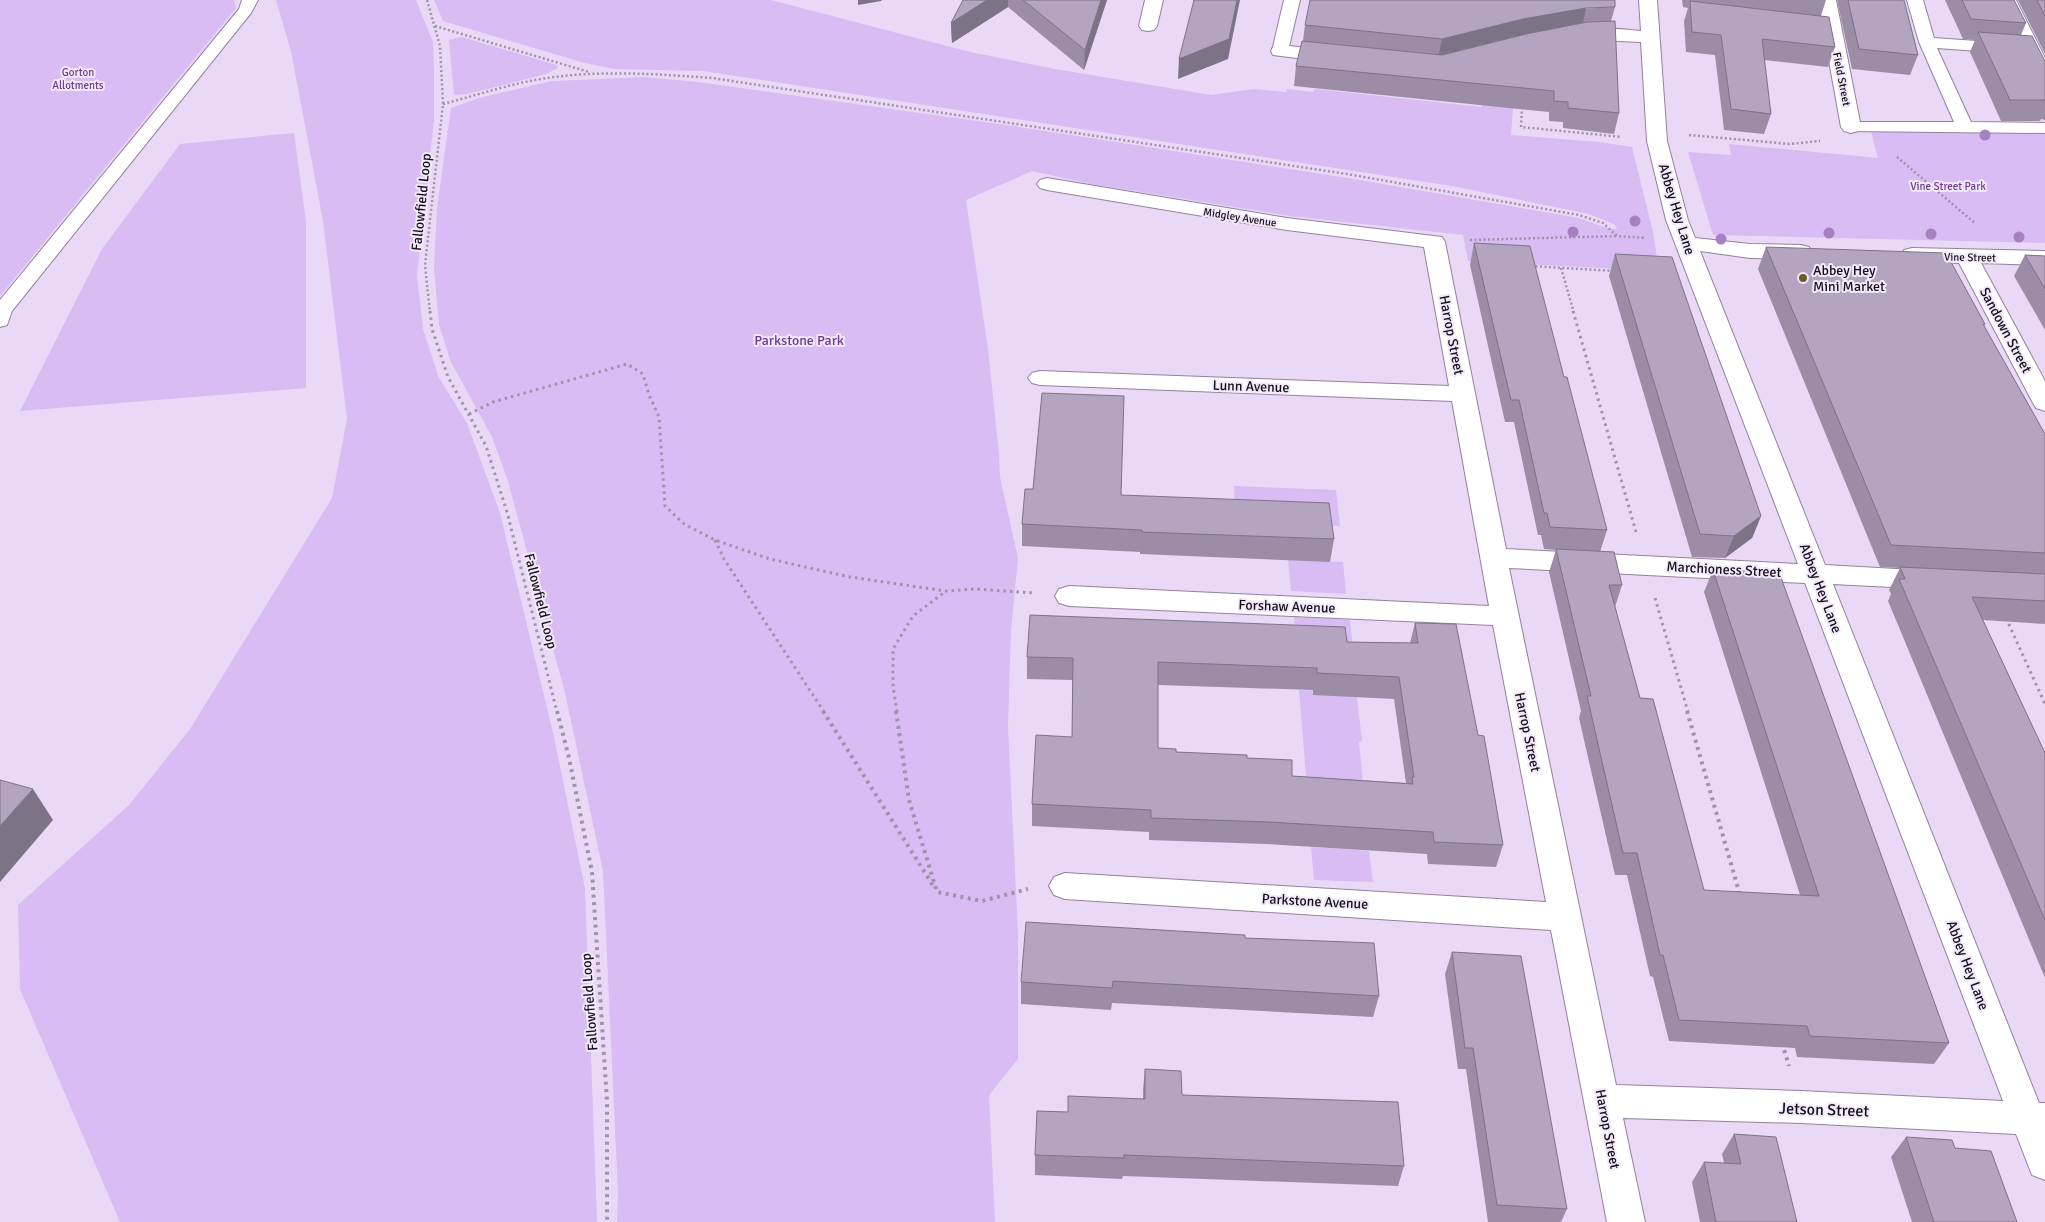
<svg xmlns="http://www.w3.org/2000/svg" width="2045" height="1222" viewBox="0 0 2045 1222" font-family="Signika,sans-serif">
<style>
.green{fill:#d9bcf3}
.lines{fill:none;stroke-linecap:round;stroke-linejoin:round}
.service-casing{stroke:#91829d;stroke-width:2}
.minor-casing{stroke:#91829d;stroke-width:2}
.path-far2{stroke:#9f93a9;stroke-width:2.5;stroke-dasharray:2 2.5;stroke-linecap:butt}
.path-far1{stroke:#9f93a9;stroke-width:3;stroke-dasharray:2.5 4;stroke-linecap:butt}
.path{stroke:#9f93a9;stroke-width:4;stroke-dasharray:3 4.5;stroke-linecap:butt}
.service{fill:#fff;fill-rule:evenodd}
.minor{fill:#fff;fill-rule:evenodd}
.tree{fill:#a680c1}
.wall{fill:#9a8da5;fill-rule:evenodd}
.shaded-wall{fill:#7d7386}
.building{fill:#b3a4c0;stroke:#7d7386;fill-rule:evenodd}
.poi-dot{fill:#675d2a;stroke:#f2e9fb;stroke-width:2}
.labels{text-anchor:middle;stroke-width:4;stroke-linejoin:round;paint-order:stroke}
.far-park-label{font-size:11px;fill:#703895;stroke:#f2e9fb}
.far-street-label{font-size:11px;fill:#140e18;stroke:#f2e9fb}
.street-label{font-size:14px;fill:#140e18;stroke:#f2e9fb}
.poi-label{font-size:14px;fill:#140e18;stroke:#f2e9fb;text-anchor:start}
.park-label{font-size:14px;fill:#703895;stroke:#f2e9fb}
.near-street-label{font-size:16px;fill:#140e18;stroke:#f2e9fb}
</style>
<rect width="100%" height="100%" fill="#e9d9f6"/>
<g class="green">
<polygon points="0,0 234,0 236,8 0,296"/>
<polygon points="276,0 416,0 433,42 434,67 434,120 417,276 423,329 439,378 467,423 500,513 554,737 585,888 597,1222 120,1222 20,989 18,905 129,805 190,729 332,498 347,419 323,221 291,51"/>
<polygon points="434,0 771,0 970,52 1055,69 1211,95 1254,89 1286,92 1287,89 1313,92 1315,89 1482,107 1482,104 1513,108 1511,135 1599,142 1632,147 1653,232 1659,271 1468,261 1463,235 1290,216 1091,184 1032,171 966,200 988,349 999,454 1000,477 1018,558 1011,630 1008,726 1018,933 1018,1059 989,1095 995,1222 617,1222 618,1193 603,871 565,693 508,481 492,437 451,362 439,325 434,268 437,208 451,108 479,98 552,81 644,77 698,82 1006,125 1354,179 1579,218 1610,229 1617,229 1615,225 1589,214 1452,186 703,71 613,69 581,62 443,21"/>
<polygon points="462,37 557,65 558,68 546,74 468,94 454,95 449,40"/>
<polygon points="1871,131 2045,133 2045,243 1713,235 1688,152 1731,155 1729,144 1878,158"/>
<polygon points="294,133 306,222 306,388 20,411 102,249 180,144"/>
<polygon points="1234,486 1336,490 1340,526 1285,524 1235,511"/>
<polygon points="1288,560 1343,562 1346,594 1291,591"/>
<polygon points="1294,617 1350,620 1353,649 1297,648"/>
<polygon points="1299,690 1340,691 1357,697 1362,741 1359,742 1365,803 1308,800"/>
<polygon points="1311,847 1369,851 1373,882 1314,880"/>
</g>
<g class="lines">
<defs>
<g id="service">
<polygon points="242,0 258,0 251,13 12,311 7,325 0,327 0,300 239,9"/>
<polygon points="1284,0 1300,0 1288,51 1286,54 1274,54 1272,51"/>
<polygon points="1907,0 1923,0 1934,38 2005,43 2011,45 2013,48 2011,51 2005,53 1937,48 1971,122 2045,123 2045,133 1845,131 1842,127 1845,123 1851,122 1954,122 1919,42"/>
</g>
<g id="minor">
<polygon points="1145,0 1163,0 1157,26 1154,30 1148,31 1142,30 1139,26"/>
<path d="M1639,0h18l10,141 21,79 7,18 55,6 51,1 8,2 3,5 -3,5 -8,2 -51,-1 -50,-7 125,314 107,6 10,2 4,7 -4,7 -10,2 -99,-5 206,519h6v77l-13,-5 -16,-41 -215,-11 -178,-5 22,104h-38l-56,-292 -486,-31 -11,-4 -5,-9 5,-9 11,-4 481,29 -53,-277 -424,-19 -10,-3 -4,-7 4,-7 10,-3 420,20 -37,-205 -412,-16 -8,-2 -4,-5 4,-5 8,-2 409,15 -25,-139 -137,-17 -240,-40 -7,-2 -3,-4 3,-4 7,-2 240,40 155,19 3,5 61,307 292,15 -132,-344 -19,-79 -6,-99 -67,-3 -3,-4 3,-4c21,-5 45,-2 67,0zM1509,568l296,15 198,518 -202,-10 -185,-6z"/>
<polygon points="1818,0 1836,0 1861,127 1858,131 1851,133 1844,131 1841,127"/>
<polygon points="1998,0 2016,0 2045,58 2045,83 2038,81 2036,77"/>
<polygon points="1280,45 1336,51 1343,53 1345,57 1343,61 1336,63 1273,55 1271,51 1273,47"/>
<polygon points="1912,248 2045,251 2045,265 1981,263 2045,381 2045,411 2036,408 2033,403 1959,263 1904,260 1901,255 1904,250"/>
</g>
</defs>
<use href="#service" class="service-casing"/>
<use href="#minor" class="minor-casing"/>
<g class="path-far2">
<polyline points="427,0 440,46 443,104 425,265 430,313"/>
<polyline points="435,26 589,72"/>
<path d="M443,104c35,-9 69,-21 104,-26 55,-8 110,-4 165,0l635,96 232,41 24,8 14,13 29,2"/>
<polyline points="1522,107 1521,127 1622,137"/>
<polyline points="1689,135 1790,144 1820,141"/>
<polyline points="1897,157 1976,224"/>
<polyline points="1470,240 1617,236"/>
<polyline points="1531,266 1614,271"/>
<polyline points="1561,268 1574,313"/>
</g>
<g class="path-far1">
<polyline points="430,311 432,329 448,377 486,446 507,512 557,712"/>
<polyline points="1573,311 1636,532"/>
<polyline points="469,414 493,402 627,364 643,374 649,395 659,417 665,506 684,524 715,540 770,559 850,577 946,591 975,589 1034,593"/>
<polyline points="715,540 724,559 824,712"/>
<polyline points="1655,598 1688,712"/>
<polyline points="2006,618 2045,704"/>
<polyline points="897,712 893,686 893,649 913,616 946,591"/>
</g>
<g class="path">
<polyline points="557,711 569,758 592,872 607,1101 607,1222"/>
<polyline points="823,711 934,887"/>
<polyline points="896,711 909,800 937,892 982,901 1028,889"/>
<polyline points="1687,711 1740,895"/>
<polyline points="1782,1043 1789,1066"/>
</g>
<use href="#service" class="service"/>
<use href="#minor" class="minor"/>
</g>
<g class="tree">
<circle cx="1985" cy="135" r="5.5"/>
<circle cx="1635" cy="221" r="5.5"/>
<circle cx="1573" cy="232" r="5.5"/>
<circle cx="1829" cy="233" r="5.5"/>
<circle cx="1931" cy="234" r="5.5"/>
<circle cx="2019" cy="237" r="5.5"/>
<circle cx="1721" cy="239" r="5.5"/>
</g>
<g class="wall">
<polygon points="963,0 1107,0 1084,70 1008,7 952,43 951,23"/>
<polygon points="1682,0 1826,0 1821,16 1835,47 1828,67 1764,60 1771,114 1764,134 1724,130 1715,55 1686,52 1684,21 1688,8 1683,7"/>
<polygon points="1837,0 1904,0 1918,55 1910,75 1852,69"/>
<polygon points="1945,0 2014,0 2026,23 2021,35 2045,61 2045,120 2041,119 2040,121 2001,121 1970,52 1975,40 1963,39"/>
<polygon points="2018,0 2045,0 2045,54"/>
<polygon points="1615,7 1611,21 1619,113 1614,134 1563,128 1563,122 1549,121 1549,112 1294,86 1296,66 1303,41 1305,25"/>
<polygon points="1474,243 1564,377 1607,530 1600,552 1622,585 1615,607 1640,698 1704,890 1800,895 1704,592 1713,570 1949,1043 1934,1064 1797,1057 1795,1048 1669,1041 1653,977 1650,976 1627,875 1615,875 1579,718 1581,711 1549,572 1556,550 1544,549 1541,535 1538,535 1514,422 1505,422 1470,265"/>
<polygon points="1766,247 1985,324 1984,326 2045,434 2045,624 1983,620 2045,753 2045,978 1888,601 1891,594 1889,590 1900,568 1880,567 1758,269"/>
<polygon points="1615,254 1761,516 1752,538 1725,558 1692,557 1609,276"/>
<polygon points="2025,255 2045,256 2045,330 2014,276"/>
<polygon points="1121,495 1334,539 1330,562 1140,554 1140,552 1022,546 1022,524"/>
<path d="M1415,623l63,112 25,110 -7,22 -68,-3 -1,-10 -161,-10 -117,-4v-8l-117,-6v-22l40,-67v-57l-45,-1v-22l320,-15 63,1zM1158,685l155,5v5l81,4 12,84 -114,-7 -45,-18 -71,-6 -18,-4z"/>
<polygon points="1245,938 1379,996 1373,1017 1112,1003 1111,1010 1021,1004 1021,982"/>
<polygon points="1452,952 1567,1209 1561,1222 1488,1222 1466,1069 1458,1069 1445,974"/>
<polygon points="1145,1069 1182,1095 1404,1166 1398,1186 1123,1176 1122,1179 1035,1175 1035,1155 1067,1112 1143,1099 1143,1090"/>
<polygon points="1734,1134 1797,1222 1700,1222 1692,1182 1704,1162 1724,1163 1722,1154"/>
<polygon points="1906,1137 1955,1148 2017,1222 1912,1222 1891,1157"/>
</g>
<g class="shaded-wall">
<polygon points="858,0 882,0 881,1 858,5"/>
<polygon points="987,0 1008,0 1008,7 952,43 951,23"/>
<polygon points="1101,0 1107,0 1084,70 1085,50"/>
<polygon points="1237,0 1240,0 1228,59 1178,79 1179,59"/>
<polygon points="1586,8 1582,28 1438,59 1442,39 1523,19"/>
<polygon points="1761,516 1752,538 1725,558 1734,536"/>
<polygon points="33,789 53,820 0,882 0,826"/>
</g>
<g class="building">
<polygon points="963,0 987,0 951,23"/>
<polygon points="1023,0 1101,0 1085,50"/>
<polygon points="1194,0 1237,0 1229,39 1179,59"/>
<polygon points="1310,0 1615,0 1615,7 1586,8 1523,19 1442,39 1305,25"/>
<polygon points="1848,0 1904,0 1918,55 1859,49"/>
<polygon points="1962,0 2014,0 2026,23 1971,19"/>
<polygon points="2037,0 2045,0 2045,16"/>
<polygon points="1690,1 1829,17 1835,47 1762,39 1771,114 1731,109 1721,35 1692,32"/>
<polygon points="1615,21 1619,113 1568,108 1568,102 1554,101 1554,91 1296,66 1302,41 1442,55 1526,34 1587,22"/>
<polygon points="1978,32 2032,36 2045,61 2045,100 2010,100"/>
<polygon points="1474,243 1530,246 1564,377 1567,377 1607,530 1550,527 1547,513 1544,513 1519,400 1511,400"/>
<polygon points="1766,247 1946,253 1985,324 1983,324 2045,434 2045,553 1891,545"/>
<polygon points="1615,254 1672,257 1761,516 1734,536 1700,534"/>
<polygon points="2025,255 2045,256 2045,289"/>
<polygon points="1042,393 1124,396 1121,495 1329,503 1334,539 1142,532 1142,530 1022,524 1025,489 1033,489"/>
<polygon points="1556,549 1614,552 1622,585 1609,585 1640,698 1653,699 1704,890 1819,896 1713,570 1779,572 1949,1043 1810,1036 1807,1026 1679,1020 1663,955 1660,955 1637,853 1623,853 1587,696 1591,696"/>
<polygon points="1900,567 2045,574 2045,601 1972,597 2045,753 2045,920 1899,579 1905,579"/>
<path d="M1030,615l315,12 2,15 71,1 -3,-20 41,1 22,111 6,1 19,109 -69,-3 -1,-10 -164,-10 -118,-4v-8l-119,-6 4,-69 36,2 1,-79 -46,-1zM1158,662l159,6v5l82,4 15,100h-2l1,7 -121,-8v-16l-45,-2v-3l-71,-3v-3l-18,-1z"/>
<polygon points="0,780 33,789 0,826"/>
<polygon points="1026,922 1245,935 1245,938 1374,943 1379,996 1113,981 1112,988 1021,982"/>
<polygon points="1452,952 1521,956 1567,1209 1497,1205 1473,1048 1465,1048"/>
<polygon points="1145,1069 1181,1071 1182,1095 1398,1102 1404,1166 1124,1155 1124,1158 1035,1155 1037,1111 1068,1112 1068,1096 1145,1099"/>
<polygon points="1734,1134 1776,1137 1797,1222 1716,1222 1704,1162 1741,1164"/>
<polygon points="1906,1137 1952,1140 1955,1148 1991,1151 2017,1222 1934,1222"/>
</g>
<circle class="poi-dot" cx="1803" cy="278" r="5"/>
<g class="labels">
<g class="far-park-label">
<text x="78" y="76">Gorton<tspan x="78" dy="13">Allotments</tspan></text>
<text x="1948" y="190">Vine Street Park</text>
</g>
<g class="far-street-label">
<text transform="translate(1842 79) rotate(79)" y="4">Field Street</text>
<text transform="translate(1240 217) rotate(9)" y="4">Midgley Avenue</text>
<text transform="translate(1970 257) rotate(1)" y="4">Vine Street</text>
</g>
<g class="street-label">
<text transform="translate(421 202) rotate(-84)" y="5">Fallowfield Loop</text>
<text transform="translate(1677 209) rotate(73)" y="5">Abbey Hey Lane</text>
<text transform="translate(2006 330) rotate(62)" y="5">Sandown Street</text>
<text transform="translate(1452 335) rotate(79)" y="5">Harrop Street</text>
<text transform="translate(1251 386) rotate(2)" y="5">Lunn Avenue</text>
<text transform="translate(1724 569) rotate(3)" y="5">Marchioness Street</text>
<text transform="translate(1821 588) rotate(69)" y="5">Abbey Hey Lane</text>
<text transform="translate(541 601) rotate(76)" y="5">Fallowfield Loop</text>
<text transform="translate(1287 606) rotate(2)" y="5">Forshaw Avenue</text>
<text transform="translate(1528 732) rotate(78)" y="5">Harrop Street</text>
<text transform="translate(1315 901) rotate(3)" y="5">Parkstone Avenue</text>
<text transform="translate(1968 965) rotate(69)" y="5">Abbey Hey Lane</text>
<text transform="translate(589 1002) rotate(-94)" y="5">Fallowfield Loop</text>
<text transform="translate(1608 1129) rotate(79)" y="5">Harrop Street</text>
</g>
<g class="poi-label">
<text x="1813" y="275">Abbey Hey<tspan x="1813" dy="16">Mini Market</tspan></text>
</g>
<g class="park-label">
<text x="799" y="345">Parkstone Park</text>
</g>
<g class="near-street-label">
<text transform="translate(1824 1109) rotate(2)" y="6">Jetson Street</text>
</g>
</g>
</svg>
